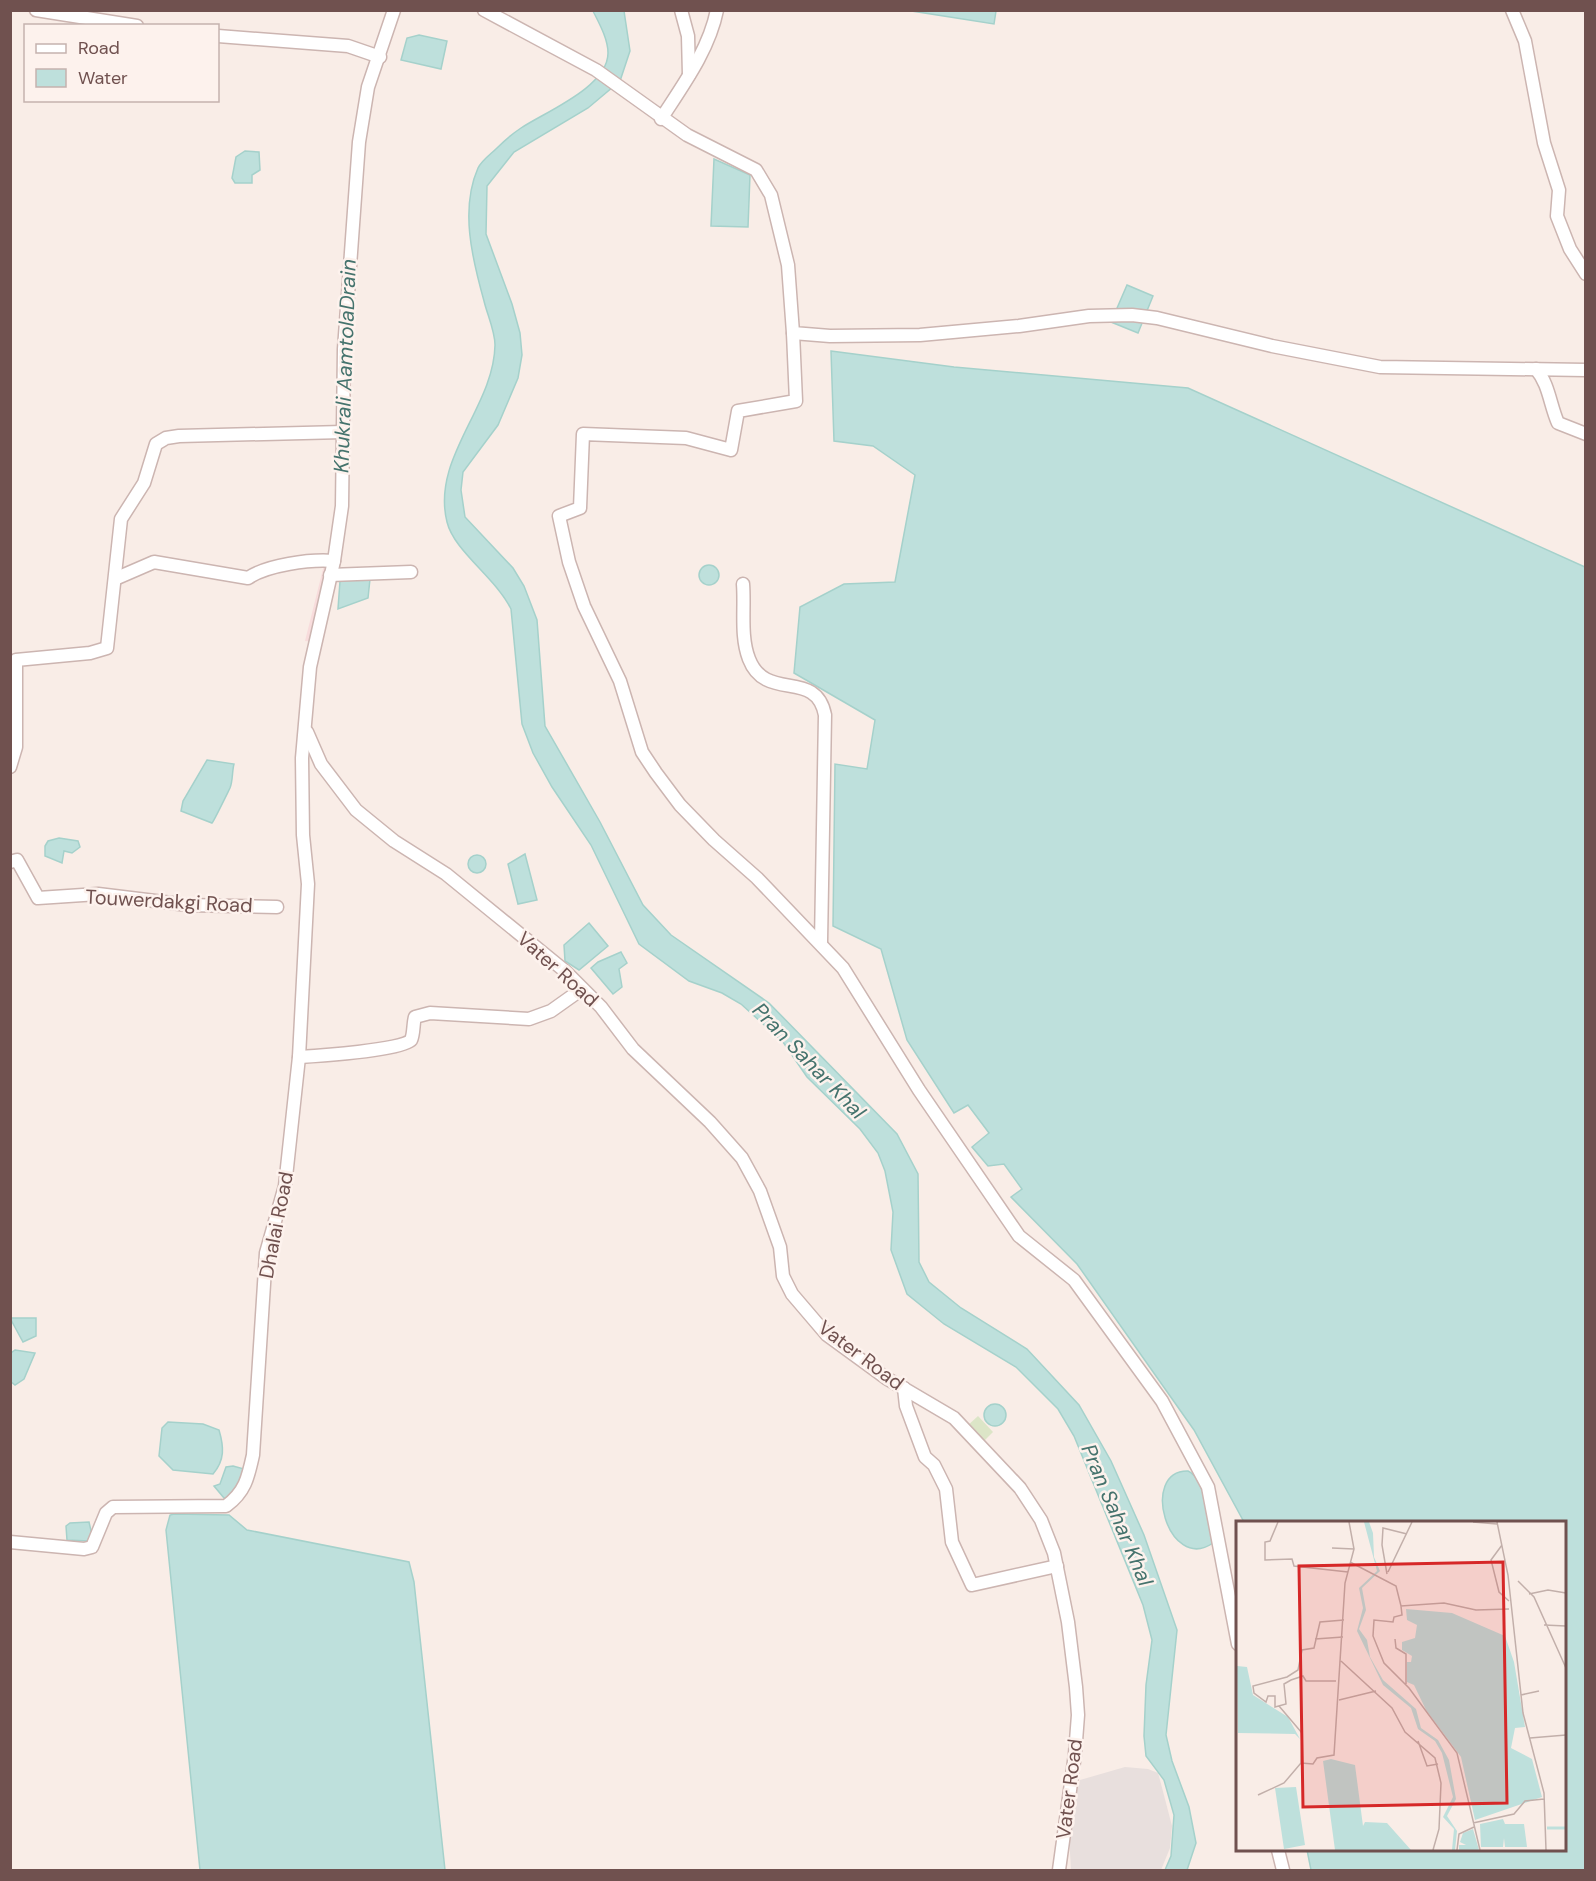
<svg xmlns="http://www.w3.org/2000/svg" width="1596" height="1881" viewBox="0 0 1596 1881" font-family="'DM Sans',sans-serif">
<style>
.commercial{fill:#f8dcdc}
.industrial{fill:#e8dfdd}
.green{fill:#dce5c7}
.water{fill:#bee0dc;stroke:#a5d1cb;stroke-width:1.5}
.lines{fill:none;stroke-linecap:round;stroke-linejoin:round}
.minor-casing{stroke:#ccb5b1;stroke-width:15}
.minor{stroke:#fff;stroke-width:12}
.labels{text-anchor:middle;stroke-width:5;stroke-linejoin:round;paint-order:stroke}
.street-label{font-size:20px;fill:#70514f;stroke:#fdf2ed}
.water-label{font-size:21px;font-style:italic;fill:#45736d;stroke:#fdf2ed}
.inset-river{fill:none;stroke:#bee0dc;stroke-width:3}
.inset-road{fill:none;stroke:#c2afaa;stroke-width:1.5}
.view{fill:#d62828;fill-opacity:0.15;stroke:#d62828;stroke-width:3}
.inset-edge{fill:none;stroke:#70514f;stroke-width:3}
</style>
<rect width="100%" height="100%" fill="#f9ede7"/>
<polygon class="commercial" points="325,561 332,563 312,642 305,641"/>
<polygon class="industrial" points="1125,1767 1148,1769 1158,1773 1160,1780 1172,1826 1170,1848 1161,1870 1071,1870 1069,1835 1072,1808 1080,1780"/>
<polygon class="green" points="978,1416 993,1432 982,1443 966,1427"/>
<g class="water">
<path d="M593,11h31l6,40 -10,30 -32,27 -74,44 -27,34 -1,48 26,70 8,29 2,22 -4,23 -20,47 -35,47 -2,18 4,27 48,51 11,18 13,34 8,106 55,96 43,83 28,30 98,68 128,131 21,40 1,88 10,20 32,26 66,41 52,56 32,56 33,74 33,95 -11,105 6,26 17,46 7,36 -9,27h-22l6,-14 3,-41 -10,-35 -18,-24 -2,-20 2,-51 6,-45 -9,-35 -69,-169 -16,-27 -42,-42 -72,-43 -37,-30 -16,-44 2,-38 -8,-41 -7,-18 -18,-24 -53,-52 -24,-35 -42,-38 -19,-11 -33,-12 -50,-37 -48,-99 -39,-58 -19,-34 -11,-29 -11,-115c-16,-32 -57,-58 -64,-87 -16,-64 47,-115 48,-177 0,-14 -8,-31 -11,-44 -12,-43 -24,-92 -6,-133 4,-8 13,-14 19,-20 8,-8 15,-14 24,-20 24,-16 87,-41 87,-75 0,-14 -9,-30 -15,-42z"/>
<polygon points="912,11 912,10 996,11 994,24"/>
<polygon points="419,35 447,41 441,69 401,60 407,38"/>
<polygon points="245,151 259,152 260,170 252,175 252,183 235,183 232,178 236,157"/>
<polygon points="714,159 750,175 748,227 711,226"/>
<polygon points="1127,285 1153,296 1138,333 1111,322"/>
<polygon points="831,351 954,367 1188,388 1585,567 1585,1870 1311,1870 1307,1850 1564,1850 1564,1522 1244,1522 1194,1430 1077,1264 1011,1197 1022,1189 1004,1164 988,1166 972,1147 989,1133 968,1105 954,1113 907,1040 881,949 833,926 835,764 867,769 875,720 794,673 800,607 844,584 895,582 915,475 873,446 834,441"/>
<circle cx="709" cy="575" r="10"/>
<polygon points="370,579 368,598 338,609 340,581"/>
<path d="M207,760l27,4c-2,7 -1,17 -4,24 -2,4 -16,33 -18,35l-31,-12 2,-10z"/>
<polygon points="59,838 78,841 80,847 72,853 64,851 62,863 45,856 45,846 48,841"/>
<polygon points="525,854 537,900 518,904 508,864"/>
<circle cx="477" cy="864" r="9"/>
<polygon points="589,923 608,946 579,970 565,961 564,945"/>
<polygon points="621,952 627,963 619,969 622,987 613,994 591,968 598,962"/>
<polygon points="10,1318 36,1318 36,1336 23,1342"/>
<polygon points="15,1350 35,1353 24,1379 15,1385 10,1381 11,1353"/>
<circle cx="995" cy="1415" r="11"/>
<path d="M168,1422l35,2 16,6c5,17 6,30 -6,44l-40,-4 -14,-14 3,-28z"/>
<polygon points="233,1466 244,1469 243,1481 228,1498 224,1498 214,1486 220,1484 226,1467"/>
<path d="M1188,1471c18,8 23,54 25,72 -45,31 -74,-73 -25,-72z"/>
<polygon points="174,1514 229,1515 247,1530 409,1562 414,1582 445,1870 200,1870 166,1530 170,1515"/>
<polygon points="89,1522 92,1535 89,1541 67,1540 66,1526 70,1523"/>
</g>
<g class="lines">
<defs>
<g id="minor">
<polyline points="36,10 137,26"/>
<polyline points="484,10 596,70 687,135 756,170 771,195 788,265 793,333 830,336 920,335 1019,326 1089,316 1132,315 1157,318 1272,346 1380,367 1586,370"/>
<polyline points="681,10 688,36 689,75"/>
<polyline points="1512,10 1525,41 1544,143 1559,190 1557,216 1570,249 1586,274"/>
<polyline points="218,36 348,46 380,57"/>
<path d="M661,119c22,-34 48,-69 56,-109"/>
<polyline points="793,333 796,401 738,411 731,450 686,438 583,434 580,508 559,516 569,562 584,606 620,681 642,752 656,773 680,805 714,840 757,878 843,968 919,1090 1019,1236 1074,1280 1162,1401 1208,1487 1238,1644"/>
<path d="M1536,369c13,15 14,36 22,54l28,11"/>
<polyline points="330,575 411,572"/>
<path d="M117,578l37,-16 94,16c19,-13 62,-19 86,-17"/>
<path d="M743,584c2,24 -3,52 6,75 17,44 67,9 76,56l-4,227"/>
<polyline points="307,732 321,764 356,810 394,841 446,874 565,971 601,1007 633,1049 710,1122 742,1158 760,1191 780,1247 783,1276 792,1294 827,1335 886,1378 954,1418 1020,1488 1041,1520 1054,1553 1068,1622 1076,1687 1078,1715 1075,1754 1059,1870"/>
<polyline points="10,767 16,747 16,660 90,653 107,648 121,519 144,483 156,444 166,438 179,436 343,432"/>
<polyline points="10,862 17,860 38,898 98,894 188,905 277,907"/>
<path d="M299,1057c16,-1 105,-7 112,-17 3,-6 2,-17 4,-23l15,-4 99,6 22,-8 31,-22"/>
<polyline points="904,1388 906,1406 925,1457 934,1465 946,1489 952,1542 972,1585 1057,1566"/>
<path d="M10,1542l74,7 8,-2 14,-34 7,-6 113,-1c19,-14 22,-28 27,-51l13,-202 19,-67 14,-129 9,-173 -5,-49 -1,-77 8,-91 24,-106 8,-55 2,-157 15,-207 9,-55 26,-77"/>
<polyline points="1278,1850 1283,1870"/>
</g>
</defs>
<use href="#minor" class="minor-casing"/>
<use href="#minor" class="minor"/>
</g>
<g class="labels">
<g class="street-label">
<text transform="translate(169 901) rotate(3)" y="7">Touwerdakgi Road</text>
<text transform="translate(558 969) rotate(42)" y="7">Vater Road</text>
<text transform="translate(276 1225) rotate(-79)" y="7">Dhalai Road</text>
<text transform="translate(861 1355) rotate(37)" y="7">Vater Road</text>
<text transform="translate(1069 1789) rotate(-83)" y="7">Vater Road</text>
</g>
<g class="water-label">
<text transform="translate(345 366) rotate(-88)" y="7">Khukrali AamtolaDrain</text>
<text transform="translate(809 1061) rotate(46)" y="7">Pran Sahar Khal</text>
<text transform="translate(1117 1515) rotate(67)" y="7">Pran Sahar Khal</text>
</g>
</g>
<g transform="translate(1236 1521)">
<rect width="330" height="330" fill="#f9ede7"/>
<path d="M128,1h5l4,11 1,24 6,14 -18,17 4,22 -7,19 8,11 3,17 13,23 33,29 5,19 17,12 11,20 7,39 -9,17 10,15 -2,19h-3l2,-21 -11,-12 10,-20 -11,-44 -7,-12 -17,-12 -7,-21 -28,-23 -26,-54 6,-23 -4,-20 18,-17zM170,88l46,4 53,23 9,26 11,65 -10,1 -4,20 21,11 10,38 -67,23 -14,-63 -35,-47 -12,-25 -7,-3v-20h4l1,-6 -10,-6v-8l13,-4 2,-13 -10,-5zM1,145l10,1 6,28 35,22 12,22 -5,-5 -57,-1zM95,238l24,6 8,61 2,-4 22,1 24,27h-76l-12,-89zM60,266l9,58 -21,4 -9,-61zM267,298l2,5h19l3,23h-22l-1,-9 -1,9h-22l-1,-23zM237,308l6,21h-20v-5h7l-6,-3 3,-9z" fill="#bee0dc"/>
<path class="inset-river" d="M311,307h19"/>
<path class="inset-road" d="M42,1l-8,19 -5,1v18l27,-1 2,7 54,6M237,1l24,2M261,1l11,53 15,138 21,80 2,57M266,24l-11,15 8,32 10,9M96,27l22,1M114,41l46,24 5,20 43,-3 32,7 33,-1M152,51l24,-50M151,53l-5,-29 1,-17 24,6M282,60l16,16 32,71M293,73l19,-4 18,3M165,85l1,9 -8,2 -1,5 -19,-2 -1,16 11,27 25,25 48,65 23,97M308,104l22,1M79,118l28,-2M159,118l1,9 10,6v30M105,140l51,47 13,24 30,26 6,25 -2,46 -6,21M100,160h-30l-3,-5 -12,4 -7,4 2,20 -11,3v-11h-7l-2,6 -12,-9 -1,-7 34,-9 11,-7 4,-20 12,-2 6,-26 24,-2M285,174l18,-4M103,179l37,-9M294,217l36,-3M182,220l9,25 11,-2M65,242l12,1 4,-6 17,-3 11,-172 9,-34 -5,-27M22,274l26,-12 17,-20 1,-30 -23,-27M237,302l41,-9 11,-13 19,-2M221,329l2,-16 15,-7"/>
<path class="view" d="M267,41l4,241 -204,4 -4,-241z"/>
<rect width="330" height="330" class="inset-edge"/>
</g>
<rect width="1596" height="1881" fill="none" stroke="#70514f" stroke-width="24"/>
<rect x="24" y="24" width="195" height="78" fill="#fdf2ed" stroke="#c5b2ae" stroke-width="1.5"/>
<rect x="36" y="44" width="30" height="9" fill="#ffffff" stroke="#c5b2ae" stroke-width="1.5"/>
<text x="78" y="54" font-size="18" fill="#70514f">Road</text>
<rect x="36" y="69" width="30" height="18" fill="#bee0dc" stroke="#c5b2ae" stroke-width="1.5"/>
<text x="78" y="84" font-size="18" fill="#70514f">Water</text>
</svg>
